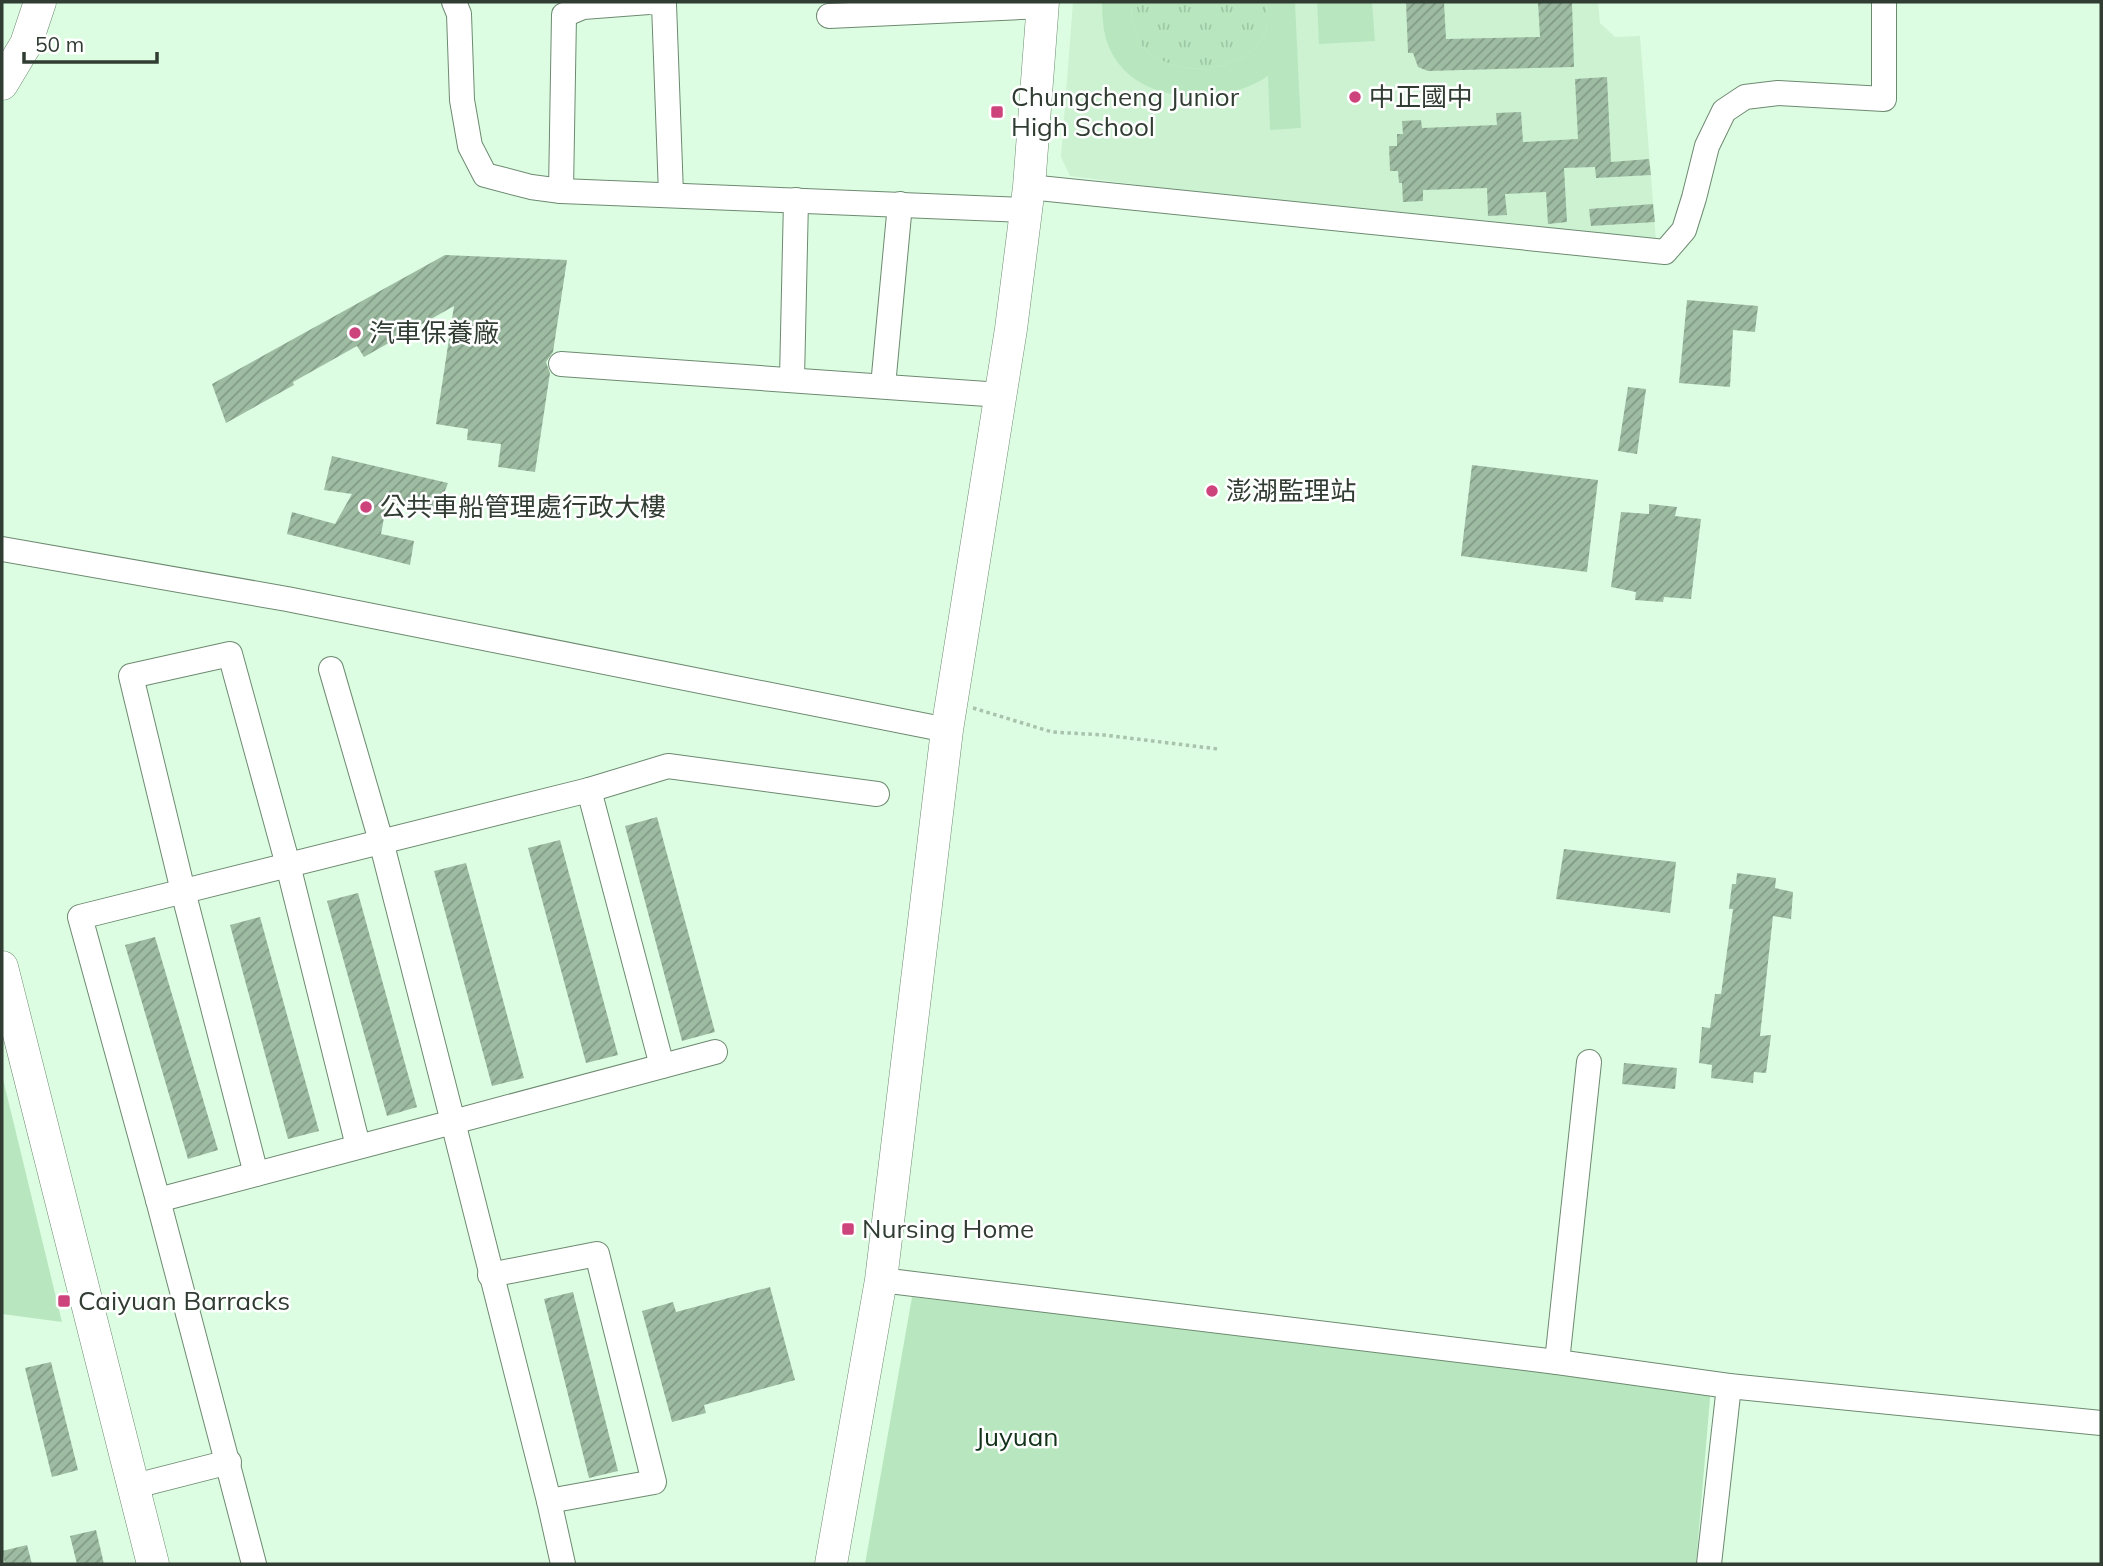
<svg xmlns="http://www.w3.org/2000/svg" width="2103" height="1566" viewBox="0 0 2103 1566" font-family="Mulish,'Noto Sans TC',sans-serif">
<style>
.built{fill:#cdf2d2}
.grass{fill:url(#grass-tufts)}
.park{fill:#b8e7bf}
.building{fill:url(#building-hatch)}
.lines{fill:none;stroke-linecap:round;stroke-linejoin:round}
.minor-casing{stroke:#6d8a71;stroke-width:26}
.major-casing{stroke:#6d8a71;stroke-width:33}
.path{stroke:#a8c2ac;stroke-width:3.5;stroke-dasharray:3.5 3.5;stroke-linecap:butt}
.minor{stroke:#fff;stroke-width:24}
.major{stroke:#fff;stroke-width:32}
.poi-dot{fill:#cd437b;stroke:#fff;stroke-width:2.5}
.labels{text-anchor:middle;stroke-width:5;stroke-linejoin:round;paint-order:stroke}
.poi-label{font-size:26px;fill:#313d32;stroke:#fff;text-anchor:start}
.park-label{font-size:26px;fill:#14331b;stroke:#fff}
</style>
<defs>
<pattern id="grass-tufts" width="24" height="20" patternUnits="userSpaceOnUse" patternTransform="scale(1.75)"><rect width="24" height="20" fill="#b8e7bf"/><path d="M3 7l-1-3M5 7V3M7 7l1-3M15 17l-1-3M17 17v-4M19 17l1-3" fill="none" stroke="#9fc7a5"/></pattern>
<pattern id="building-hatch" width="6" height="6" patternUnits="userSpaceOnUse" patternTransform="scale(1.75)"><rect width="6" height="6" fill="#9ebca2"/><path d="M-1 1l2-2M0 6l6-6M5 7l2-2" fill="none" stroke="#819a85"/></pattern>
</defs>
<rect width="100%" height="100%" fill="#ddfde2"/>
<polygon class="built" points="1073,2 1598,2 1600,23 1615,37 1640,36 1656,241 1377,216 1070,176 1061,157"/>
<path class="grass" d="M1131,2h135c1,12 3,26 -4,37 -22,36 -91,39 -118,9 -11,-13 -13,-30 -13,-46z"/>
<g class="park">
<path d="M1102,2h29c0,16 2,33 13,46 27,30 96,27 118,-9 7,-11 5,-25 4,-37h29l6,126 -31,2 -2,-54c-47,32 -136,30 -160,-31 -5,-14 -6,-29 -6,-43z"/>
<polygon points="1317,2 1372,2 1375,41 1319,44"/>
<polygon points="2,1075 62,1322 2,1314"/>
<polygon points="912,1297 1711,1387 1696,1564 865,1564"/>
</g>
<g class="building">
<polygon points="1406,2 1444,2 1446,39 1540,37 1538,2 1572,2 1574,67 1428,71 1418,67 1413,53 1408,53"/>
<polygon points="1607,77 1611,162 1649,159 1651,175 1596,178 1595,167 1564,168 1567,222 1548,224 1546,192 1505,194 1507,215 1488,216 1487,188 1423,190 1423,201 1403,202 1402,183 1399,183 1398,171 1390,171 1389,146 1397,146 1397,134 1403,134 1402,121 1421,120 1422,128 1497,125 1496,113 1521,112 1523,142 1578,139 1575,79"/>
<polygon points="1653,204 1655,222 1591,226 1589,209"/>
<polygon points="445,255 567,260 553,352 546,362 550,373 535,472 498,467 501,444 467,440 468,429 436,424 454,306 364,357 357,346 293,382 294,385 226,423 212,384"/>
<polygon points="1687,300 1758,306 1755,332 1733,330 1730,387 1679,383"/>
<polygon points="1628,387 1646,389 1637,454 1618,451"/>
<polygon points="332,456 448,483 444,493 451,494 447,517 387,502 381,534 414,541 410,565 287,534 292,512 335,524 352,494 324,490"/>
<polygon points="1472,465 1598,480 1587,572 1461,556"/>
<polygon points="1649,504 1677,507 1675,516 1701,519 1691,599 1664,597 1663,602 1635,600 1636,592 1611,587 1621,512 1649,514"/>
<polygon points="657,817 715,1032 682,1041 625,826"/>
<polygon points="560,840 618,1055 586,1063 528,848"/>
<polygon points="1564,849 1676,862 1670,913 1556,899"/>
<polygon points="466,863 524,1078 492,1086 434,871"/>
<polygon points="1737,873 1776,878 1775,888 1793,892 1791,919 1773,916 1760,1036 1771,1035 1766,1073 1754,1072 1753,1083 1711,1078 1712,1065 1699,1063 1702,1027 1710,1028 1715,994 1721,994 1733,909 1729,909 1732,884 1736,884"/>
<polygon points="358,893 417,1107 387,1116 327,901"/>
<polygon points="260,917 319,1131 288,1139 230,925"/>
<polygon points="155,937 218,1150 188,1159 125,945"/>
<polygon points="1624,1063 1677,1068 1675,1089 1622,1084"/>
<polygon points="770,1287 795,1380 704,1405 706,1413 672,1422 642,1311 673,1302 676,1312"/>
<polygon points="573,1292 618,1471 589,1478 544,1299"/>
<polygon points="51,1362 78,1470 52,1477 25,1368"/>
<polygon points="96,1530 104,1564 77,1564 70,1536"/>
<polygon points="27,1545 32,1564 5,1564 2,1551"/>
</g>
<g class="lines">
<defs>
<g id="minor">
<polyline points="454,2 459,14 462,100 470,146 485,175 531,187 561,191 1026,210"/>
<polyline points="650,2 664,4 671,194"/>
<polyline points="829,16 1043,6"/>
<polyline points="1029,187 1665,252 1684,230 1694,198 1707,146 1724,111 1745,97 1778,93 1884,99 1884,2"/>
<polyline points="561,191 564,15 583,7 649,2"/>
<polyline points="561,364 1001,395"/>
<polyline points="792,379 796,200"/>
<polyline points="883,386 900,204"/>
<polyline points="2,549 287,599 947,730"/>
<polyline points="331,669 381,841 453,1122 715,1052"/>
<polyline points="589,790 668,766 877,794"/>
<polyline points="256,1174 183,891 131,676 230,654 288,865 358,1146"/>
<polyline points="158,1200 80,917 589,790 662,1066"/>
<polyline points="490,1275 597,1254 654,1482 549,1501"/>
<polyline points="881,1280 1557,1362 1729,1386 2101,1423"/>
<polyline points="1557,1362 1589,1062"/>
<polyline points="135,1486 229,1462"/>
<polyline points="254,1564 158,1200 453,1122 549,1501 563,1564"/>
<polyline points="1709,1564 1729,1386"/>
</g>
<g id="major">
<polyline points="2,84 26,44 40,2"/>
<polyline points="2,967 153,1564"/>
<polyline points="831,1564 881,1280 947,730 1011,329 1029,187 1043,2"/>
</g>
</defs>
<use href="#minor" class="minor-casing"/>
<use href="#major" class="major-casing"/>
<polyline class="path" points="973,708 1052,732 1104,735 1218,749"/>
<use href="#minor" class="minor"/>
<use href="#major" class="major"/>
</g>
<g class="poi-dot">
<circle cx="1355" cy="97" r="7"/>
<rect x="990" y="105" width="14" height="14" rx="3.5"/>
<circle cx="355" cy="333" r="7"/>
<circle cx="1212" cy="491" r="7"/>
<circle cx="366" cy="507" r="7"/>
<rect x="841" y="1222" width="14" height="14" rx="3.5"/>
<rect x="57" y="1294" width="14" height="14" rx="3.5"/>
</g>
<g class="labels">
<g class="poi-label">
<text x="1011" y="106">Chungcheng Junior<tspan x="1011" dy="30">High School</tspan></text>
<text x="1369" y="106">中正國中</text>
<text x="369" y="342">汽車保養廠</text>
<text x="1226" y="500">澎湖監理站</text>
<text x="380" y="516">公共車船管理處行政大樓</text>
<text x="862" y="1238">Nursing Home</text>
<text x="78" y="1310">Caiyuan Barracks</text>
</g>
<g class="park-label">
<text x="1017" y="1446">Juyuan</text>
</g>
</g>
<rect width="2103" height="1566" fill="none" stroke="#313d32" stroke-width="7"/>
<path d="M24 52v10h133v-10" fill="none" stroke="#313d32" stroke-width="3.5"/>
<text x="35" y="52" font-size="21" fill="#313d32" stroke="#ffffff" stroke-width="5" paint-order="stroke">50 m</text>
</svg>
